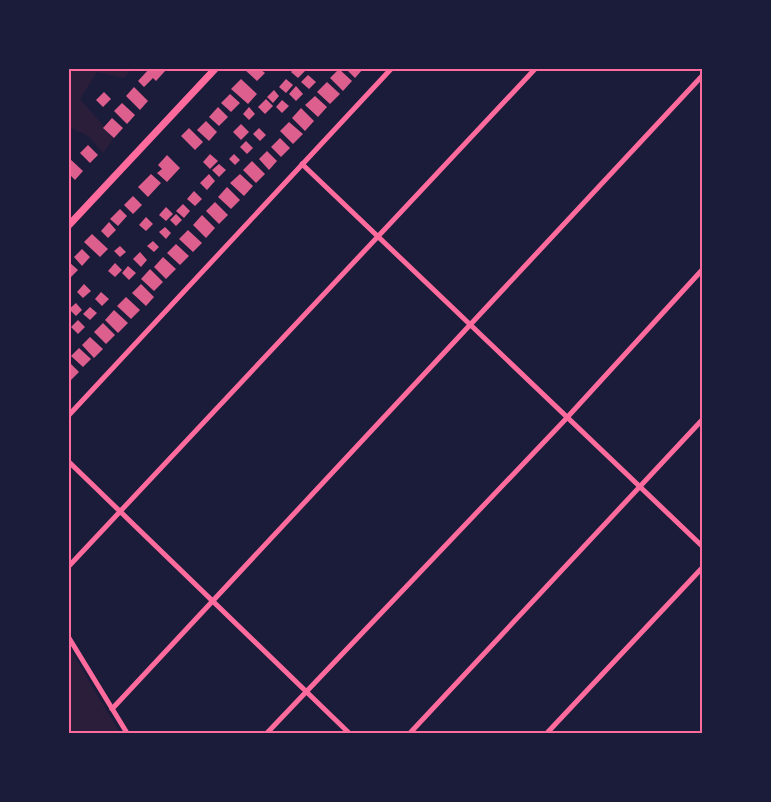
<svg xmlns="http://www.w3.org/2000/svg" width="771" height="802" viewBox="0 0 771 802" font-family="'Space Grotesk',sans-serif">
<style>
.green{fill:#2a1e3b}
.building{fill:#dd5f8e}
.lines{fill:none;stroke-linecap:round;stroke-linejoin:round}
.minor{stroke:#ff6b9d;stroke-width:5}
.tertiary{stroke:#ff6b9d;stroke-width:7}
.neatline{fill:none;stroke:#ff6b9d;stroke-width:2}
</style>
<rect width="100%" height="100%" fill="#1b1b3a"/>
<g class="green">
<polygon points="69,69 132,69 124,78 97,72 80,99 114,138 103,153 88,136 69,127"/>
<polygon points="69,647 120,733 69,733"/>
</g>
<g class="building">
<polygon points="149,69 165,69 166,70 156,81 153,78 144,87 138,81"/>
<polygon points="246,69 260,69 265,73 257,81 245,70"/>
<polygon points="294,69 303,69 305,71 298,78 291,72"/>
<polygon points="339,69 352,81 343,91 330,78"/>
<polygon points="346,69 363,69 355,78"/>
<polygon points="308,75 316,82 309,89 301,82"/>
<polygon points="241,79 257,94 248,104 231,89"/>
<polygon points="286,79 293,85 286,93 279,87"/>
<polygon points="327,82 340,94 330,104 317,92"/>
<polygon points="296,86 303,94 296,101 289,94"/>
<polygon points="134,87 148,101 140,110 126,96"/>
<polygon points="274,90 279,96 273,103 267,97"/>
<polygon points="104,92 111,99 103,107 96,100"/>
<polygon points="230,94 240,103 231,112 221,103"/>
<polygon points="315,96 327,107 318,117 305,105"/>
<polygon points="266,99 273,106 265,114 258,107"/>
<polygon points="282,100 289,106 282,113 276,107"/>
<polygon points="122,103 135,115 127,124 114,111"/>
<polygon points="218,107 228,117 219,126 209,117"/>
<polygon points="249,107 255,114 249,120 243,114"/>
<polygon points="301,108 314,121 305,131 292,118"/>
<polygon points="112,118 123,128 114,138 103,128"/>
<polygon points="206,121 217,132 209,141 197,130"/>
<polygon points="289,122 303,134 293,144 280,131"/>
<polygon points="241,124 249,132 241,140 233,132"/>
<polygon points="189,128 203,142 195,150 181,136"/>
<polygon points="259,128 266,135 260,141 253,134"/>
<polygon points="280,138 290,148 281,157 271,147"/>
<polygon points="246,141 253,148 247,154 240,147"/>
<polygon points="88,145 98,155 90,163 80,153"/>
<polygon points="267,151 277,161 269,170 259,159"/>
<polygon points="210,154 218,161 210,169 203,162"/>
<polygon points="234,154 240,160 235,165 229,159"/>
<polygon points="167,155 180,168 167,182 157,173 162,169 158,165"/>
<polygon points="69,158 83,171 75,180 69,174"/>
<polygon points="252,161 265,174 256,183 243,170"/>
<polygon points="219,164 226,170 219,177 212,170"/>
<polygon points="151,174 161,183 148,197 138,187"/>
<polygon points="209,174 215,181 207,190 200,183"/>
<polygon points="240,174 253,186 244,196 230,183"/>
<polygon points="227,187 240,200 231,209 218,197"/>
<polygon points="194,191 202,199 195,206 187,199"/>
<polygon points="133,196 142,205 133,214 124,205"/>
<polygon points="215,202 228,215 219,224 206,211"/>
<polygon points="183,204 190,211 184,218 176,211"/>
<polygon points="166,207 173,214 166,221 159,215"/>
<polygon points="120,209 127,216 118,226 110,219"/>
<polygon points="176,214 182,220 176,226 170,220"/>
<polygon points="202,215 215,228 206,238 193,225"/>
<polygon points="146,217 153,224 146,231 139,225"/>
<polygon points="109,222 116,230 108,238 101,231"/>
<polygon points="165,227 171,233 166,239 159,232"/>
<polygon points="188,230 202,243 193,252 179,239"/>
<polygon points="92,234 108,249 100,257 84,242"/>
<polygon points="153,241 159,247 154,252 147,246"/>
<polygon points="176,244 189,256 180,265 167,253"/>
<polygon points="120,246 126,252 120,257 114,251"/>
<polygon points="82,249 90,257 82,266 74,257"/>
<polygon points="140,252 147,260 141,267 133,259"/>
<polygon points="163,257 176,269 166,279 154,267"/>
<polygon points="69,262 78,270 69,279"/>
<polygon points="115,263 122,270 115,277 108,271"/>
<polygon points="128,266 136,273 129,280 122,273"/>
<polygon points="150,269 163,282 154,291 141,279"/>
<polygon points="84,284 91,291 83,298 77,292"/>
<polygon points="141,284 154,297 146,306 132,293"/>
<polygon points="101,292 109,299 102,306 95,299"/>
<polygon points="126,297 140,310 131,319 117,306"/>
<polygon points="76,303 82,310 76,316 69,309"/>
<polygon points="90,307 97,313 90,320 83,314"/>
<polygon points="114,310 128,323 118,333 105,320"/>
<polygon points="78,320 85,327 78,334 71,327"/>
<polygon points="103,323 115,335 106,344 94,332"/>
<polygon points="90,337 103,349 94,358 82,345"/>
<polygon points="79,348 91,359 83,367 71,356"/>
<polygon points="69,362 79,372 70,381 69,380"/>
</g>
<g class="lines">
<g class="minor">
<polyline points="302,164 702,546"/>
<polyline points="69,415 391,69"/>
<polyline points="69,462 349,733"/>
<polyline points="69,566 535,69"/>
<polyline points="69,638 127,733"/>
<polyline points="112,709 702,76"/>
<polyline points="267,733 563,422 702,270"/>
<polyline points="410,733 702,420"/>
<polyline points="547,733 702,568"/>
</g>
<polyline class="tertiary" points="69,225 215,69"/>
</g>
<rect width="771" height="802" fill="none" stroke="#1b1b3a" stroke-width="140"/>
<rect x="70" y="70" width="631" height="662" class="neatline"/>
</svg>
